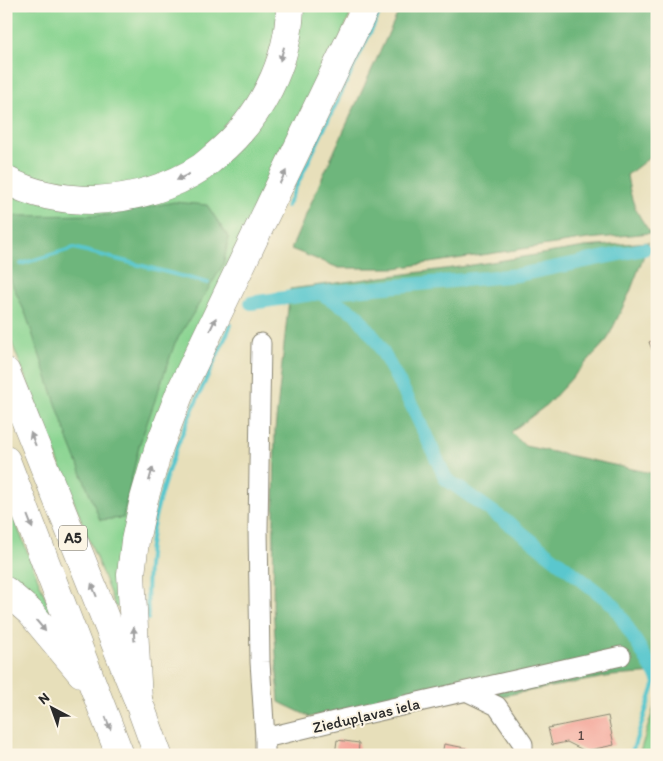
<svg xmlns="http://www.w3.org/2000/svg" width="663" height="761" viewBox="0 0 663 761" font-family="Itim,sans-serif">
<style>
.green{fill:#89d491;stroke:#5a805e}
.forest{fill:#6eb67b;stroke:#4c7053}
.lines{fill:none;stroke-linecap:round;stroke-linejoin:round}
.stream{stroke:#5ac7ce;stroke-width:4}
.canal{stroke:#5ac7ce;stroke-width:14}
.building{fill:#f4a599}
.minor-casing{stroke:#898572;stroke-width:21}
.highway-casing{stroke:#898572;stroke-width:29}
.minor{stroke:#fff;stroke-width:19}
.highway{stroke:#fff;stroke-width:28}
.oneway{fill:#a0a0a0}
.labels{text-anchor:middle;stroke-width:4;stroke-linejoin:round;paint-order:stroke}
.number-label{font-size:14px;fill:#5d4a46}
.shield{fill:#fcf5e5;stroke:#6a6863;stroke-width:1}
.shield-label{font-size:15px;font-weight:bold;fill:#2b2b2b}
.street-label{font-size:16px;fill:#2b2b2b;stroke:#fcf5e5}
</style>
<rect width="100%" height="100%" fill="#fcf5e5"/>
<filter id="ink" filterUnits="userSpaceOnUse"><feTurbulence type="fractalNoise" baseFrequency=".02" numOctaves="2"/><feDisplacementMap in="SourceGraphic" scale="10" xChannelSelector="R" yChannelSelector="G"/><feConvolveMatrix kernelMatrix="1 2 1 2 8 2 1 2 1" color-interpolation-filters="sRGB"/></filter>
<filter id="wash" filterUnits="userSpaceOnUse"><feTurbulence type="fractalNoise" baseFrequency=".0096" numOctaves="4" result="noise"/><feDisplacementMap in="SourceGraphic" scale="20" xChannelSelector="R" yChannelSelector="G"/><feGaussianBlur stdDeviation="1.12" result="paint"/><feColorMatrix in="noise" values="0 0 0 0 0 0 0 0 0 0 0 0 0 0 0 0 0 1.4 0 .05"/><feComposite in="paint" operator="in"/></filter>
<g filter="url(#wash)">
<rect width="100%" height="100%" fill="#e7dfba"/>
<g class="green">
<polygon points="6,6 279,6 275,41 245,109 209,148 157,180 84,192 6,171"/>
<polygon points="298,6 354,6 126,536 119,608 115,606 6,328 6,190 48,204 218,169"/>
<polygon points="6,498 61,637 6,586"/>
<polygon points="657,698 657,755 639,755"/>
</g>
<g class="forest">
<path d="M401,6h256v151l-8,1 -22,17c4,26 8,37 24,58l-63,6 -192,29h-57l-48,-19 30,-69z"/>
<polygon points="174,202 207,205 229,238 223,265 175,343 139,446 123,518 100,520 68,439 26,315 6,270 6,216 109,215"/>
<polygon points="649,242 630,292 607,340 548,404 511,432 525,446 651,473 657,473 657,673 611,676 501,696 461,681 399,698 310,717 279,702 273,605 275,430 290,289 460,267 585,247"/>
</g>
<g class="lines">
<g class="stream">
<polyline points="287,206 383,6"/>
<polyline points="644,249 651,248 657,250"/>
<polyline points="21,264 74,248 208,283"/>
<path d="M148,619c-2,-36 -1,-71 8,-106 15,-65 48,-127 75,-188"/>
<polyline points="631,755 657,677"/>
</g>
<g class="canal">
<polyline points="320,293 355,313 376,340 413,408 446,479 514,527 614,605 657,677"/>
<polyline points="251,303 320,293 518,275 644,249"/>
</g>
</g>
<g id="blocks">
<g class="building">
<polygon points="657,339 657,351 653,352 649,342"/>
<polygon points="608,716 614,745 585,751 567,742 552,745 548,728"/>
<polygon points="337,740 359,743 358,755 335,755"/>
<polygon points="444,744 466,748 464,755 442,755"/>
</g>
</g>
</g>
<g filter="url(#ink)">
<use href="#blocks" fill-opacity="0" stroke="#898572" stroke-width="1"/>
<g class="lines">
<defs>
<g id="minor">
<polyline points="261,343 258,529 260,662 265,738 265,755"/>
<polyline points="468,692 497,706 523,744 523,755"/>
<polyline points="265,738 335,721 621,656"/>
</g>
<g id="highway">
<path d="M6,180c27,15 58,20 88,20 38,-2 76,-12 108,-33 5,-4 10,-8 14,-12 44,-36 73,-92 74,-149"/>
<polyline points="6,372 138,700 158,755"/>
<polyline points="6,460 120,755"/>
<polyline points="6,591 30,612 81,673"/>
<polyline points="138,700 131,574 135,541 144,499 159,447 181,390 366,6"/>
</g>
</defs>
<use href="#minor" class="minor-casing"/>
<use href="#highway" class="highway-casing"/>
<use href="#minor" class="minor"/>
<use href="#highway" class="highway"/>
</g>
<defs><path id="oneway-solid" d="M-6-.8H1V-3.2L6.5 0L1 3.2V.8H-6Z" transform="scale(1.25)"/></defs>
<g class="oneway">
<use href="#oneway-solid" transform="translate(282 54) rotate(106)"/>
<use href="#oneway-solid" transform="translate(183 177) rotate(153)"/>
<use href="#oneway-solid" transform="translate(283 177) rotate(-64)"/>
<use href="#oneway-solid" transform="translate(213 324) rotate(-65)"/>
<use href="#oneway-solid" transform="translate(33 439) rotate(-112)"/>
<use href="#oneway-solid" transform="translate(151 474) rotate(-74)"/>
<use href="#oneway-solid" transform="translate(30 522) rotate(69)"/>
<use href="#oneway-solid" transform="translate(94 590) rotate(-112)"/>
<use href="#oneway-solid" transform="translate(41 626) rotate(50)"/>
<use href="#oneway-solid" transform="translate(134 634) rotate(-93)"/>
<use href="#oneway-solid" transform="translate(108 723) rotate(69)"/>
</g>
</g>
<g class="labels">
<g class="number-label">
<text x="581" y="740">1</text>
</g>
<rect class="shield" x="59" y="525.5" width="28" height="25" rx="4"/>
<g class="shield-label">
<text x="73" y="543">A5</text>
</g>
<g class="street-label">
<text transform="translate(366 715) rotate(-13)" y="6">Ziedupļavas iela</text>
</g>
</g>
<rect width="663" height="761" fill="none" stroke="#fcf5e5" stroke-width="25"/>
<g transform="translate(52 708) rotate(319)" stroke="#fcf5e5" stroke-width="4" paint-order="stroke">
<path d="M0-4L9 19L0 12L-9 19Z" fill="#2b2b2b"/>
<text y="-8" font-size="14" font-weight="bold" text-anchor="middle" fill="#2b2b2b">N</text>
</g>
</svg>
